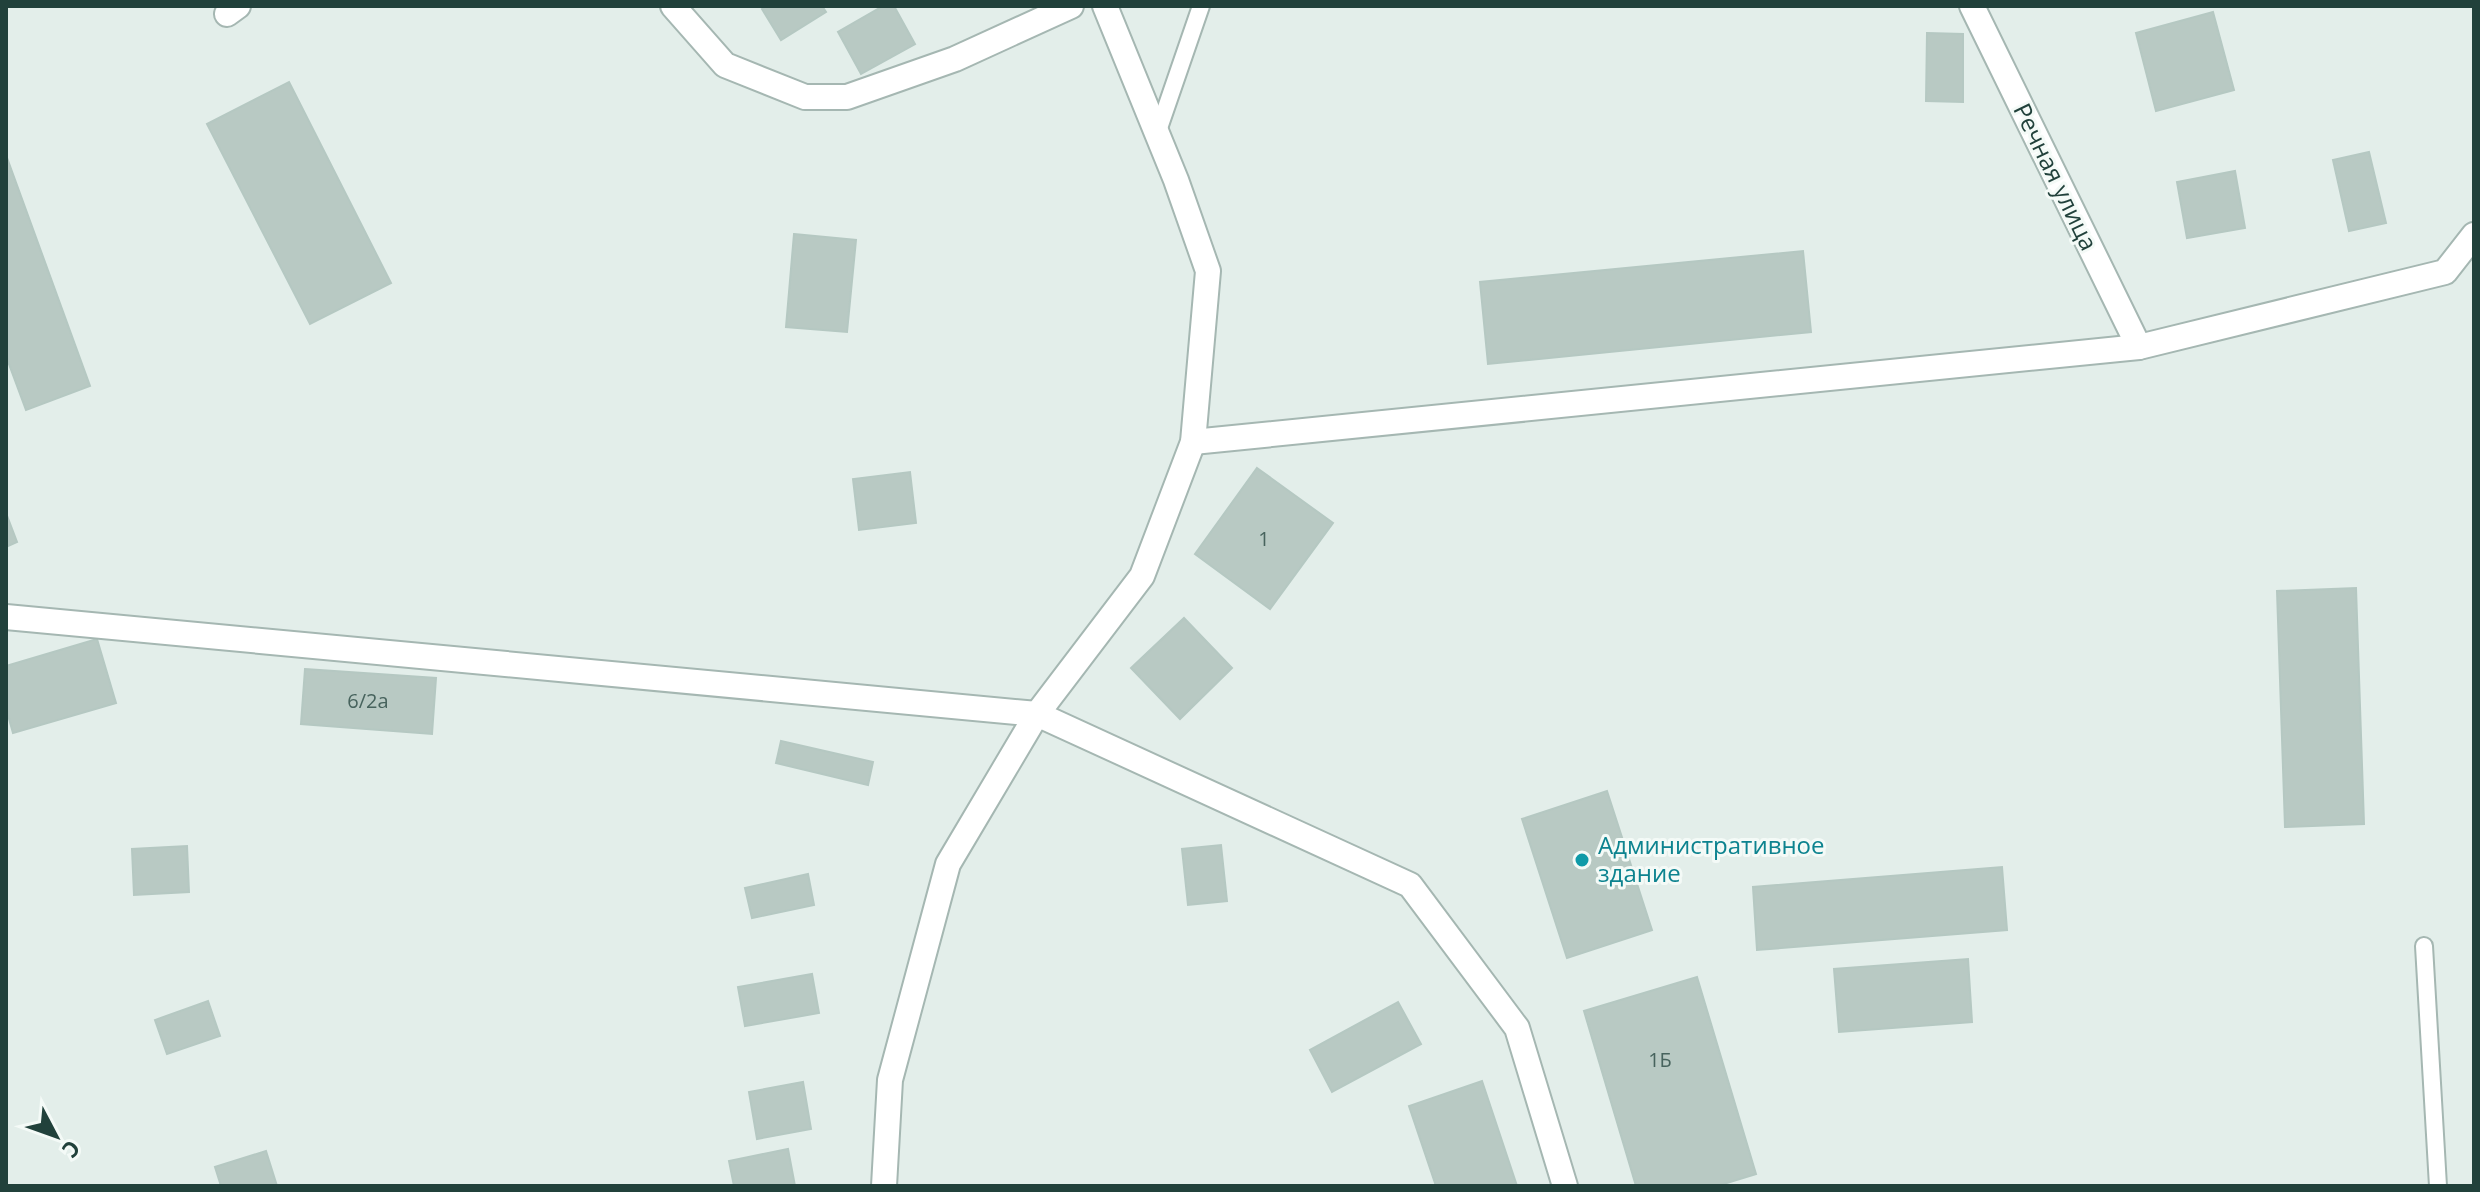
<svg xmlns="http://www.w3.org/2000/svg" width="2480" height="1192" viewBox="0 0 2480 1192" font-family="'Open Sans',sans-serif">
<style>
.building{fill:#b8c9c3;stroke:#b5c8c2;stroke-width:2}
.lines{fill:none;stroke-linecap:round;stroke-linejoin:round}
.lane-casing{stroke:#a5b7b2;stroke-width:20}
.street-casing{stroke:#a5b7b2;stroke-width:28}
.lane{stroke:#fff;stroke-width:16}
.street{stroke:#fff;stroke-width:24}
.culture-dot{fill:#0f9aa8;stroke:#f4faf7;stroke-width:3}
.labels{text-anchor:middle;stroke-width:6;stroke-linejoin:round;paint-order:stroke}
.number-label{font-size:20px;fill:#47635d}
.street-label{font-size:24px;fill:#21413b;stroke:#f4faf7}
.culture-label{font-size:24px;fill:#0d838f;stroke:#f4faf7;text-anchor:start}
</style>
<rect width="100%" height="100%" fill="#e3eeea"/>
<g class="building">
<polygon points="766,6 822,6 826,12 781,40 762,9"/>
<polygon points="883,6 894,6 915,44 861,74 838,32"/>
<polygon points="2213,12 2234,90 2156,111 2136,33"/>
<polygon points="1927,33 1963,34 1963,102 1926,101"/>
<polygon points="289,82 391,283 310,324 207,124"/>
<polygon points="2369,152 2386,223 2349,231 2333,160"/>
<polygon points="6,155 90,386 26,410 6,356"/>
<polygon points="2235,171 2245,228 2187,238 2177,182"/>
<polygon points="794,234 856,240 847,332 786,327"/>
<polygon points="1803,251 1811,332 1488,364 1480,282"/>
<polygon points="1257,468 1333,523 1270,609 1195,554"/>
<polygon points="910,472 916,523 859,530 853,479"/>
<polygon points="6,513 17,542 6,547"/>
<polygon points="2356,588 2364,824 2285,827 2277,591"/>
<polygon points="1184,618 1232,668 1180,719 1131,668"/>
<polygon points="97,639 116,703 13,733 6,708 6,666"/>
<polygon points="305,669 436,678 432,734 301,724"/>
<polygon points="781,741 873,762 868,785 776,763"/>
<polygon points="1607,791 1652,930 1567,958 1522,819"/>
<polygon points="1221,845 1227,901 1188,905 1182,849"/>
<polygon points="187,846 189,892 134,895 132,849"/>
<polygon points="2002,867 2007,930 1757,950 1753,887"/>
<polygon points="808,874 814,905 752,918 745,888"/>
<polygon points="1968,959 1972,1022 1839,1032 1834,969"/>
<polygon points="812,974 819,1013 745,1026 738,987"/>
<polygon points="1697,977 1756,1174 1717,1186 1636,1186 1584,1011"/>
<polygon points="208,1001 220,1036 167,1054 155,1020"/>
<polygon points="1398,1002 1421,1044 1332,1092 1310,1050"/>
<polygon points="1482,1081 1517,1186 1436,1186 1409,1106"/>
<polygon points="803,1082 811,1129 757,1139 749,1092"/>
<polygon points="788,1149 795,1186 734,1186 729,1161"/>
<polygon points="266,1151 277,1186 221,1186 215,1167"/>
</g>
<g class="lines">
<defs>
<g id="lane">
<polyline points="1157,134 1201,6"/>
<polyline points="2424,946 2438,1186"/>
</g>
<g id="street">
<polyline points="673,6 725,65 805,97 847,97 955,59 1071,6"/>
<polyline points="1972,6 2139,347"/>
<polyline points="227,14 238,6"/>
<polyline points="1193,442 2139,347 2445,272 2474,235"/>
<polyline points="6,617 1037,714 1410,885 1517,1028 1565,1186"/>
<polyline points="884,1186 890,1080 948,864 1037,714 1142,576 1193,442 1208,271 1176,180 1105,6"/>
</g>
</defs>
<use href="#lane" class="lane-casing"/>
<use href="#street" class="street-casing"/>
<use href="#lane" class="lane"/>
<use href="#street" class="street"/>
</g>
<circle class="culture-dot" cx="1582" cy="860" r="8"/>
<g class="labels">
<g class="number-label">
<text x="1264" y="546">1</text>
<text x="368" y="708">6/2а</text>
<text x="1660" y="1067">1Б</text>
</g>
<g class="street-label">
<text transform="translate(2055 177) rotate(64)" y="8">Речная улица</text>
</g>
<g class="culture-label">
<text x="1598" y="854">Административное<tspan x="1598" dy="28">здание</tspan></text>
</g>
</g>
<rect width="2480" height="1192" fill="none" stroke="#21413b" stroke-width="16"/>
<g transform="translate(56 1136) rotate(131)" stroke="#f4faf7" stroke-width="6" paint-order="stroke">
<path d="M0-6L14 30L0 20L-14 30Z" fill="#21413b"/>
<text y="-12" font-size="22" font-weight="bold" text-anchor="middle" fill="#21413b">С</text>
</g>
</svg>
